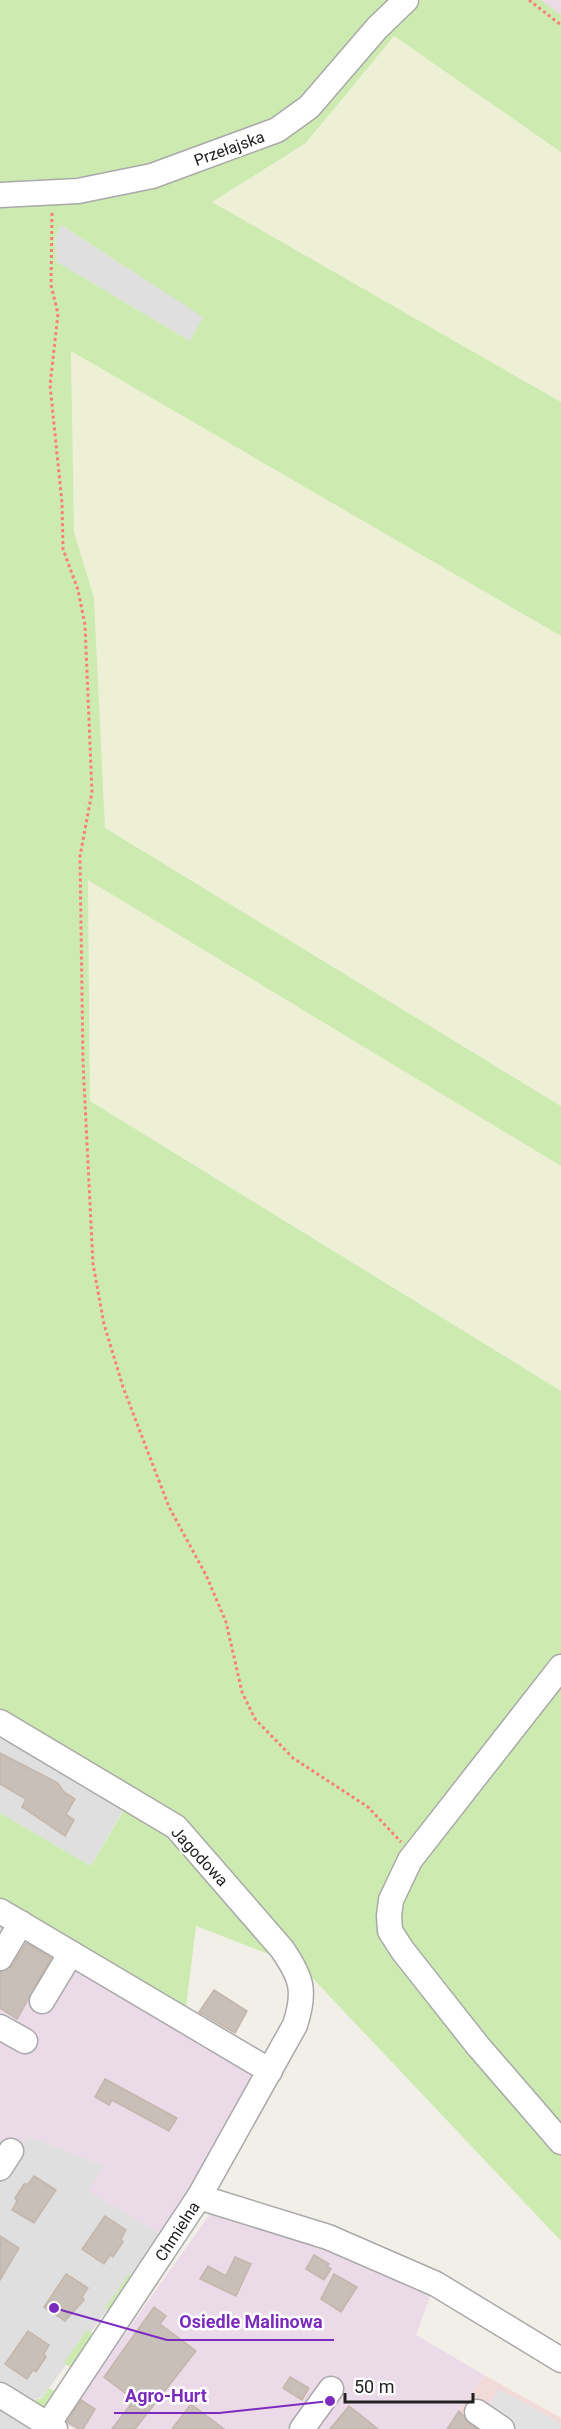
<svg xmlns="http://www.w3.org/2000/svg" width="561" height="2429" viewBox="0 0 561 2429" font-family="Roboto,sans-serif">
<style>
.residential{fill:#e0dfdf}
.commercial{fill:#f2dad9}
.industrial{fill:#ebdbe8}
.farmland{fill:#eef0d5}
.grass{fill:#cdebb0;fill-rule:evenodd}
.parking{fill:#e2e2e2}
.building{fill:#c7bfb8;stroke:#c4b6ab;stroke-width:1.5}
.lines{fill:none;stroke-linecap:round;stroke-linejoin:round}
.minor-casing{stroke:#a9a9a9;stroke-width:27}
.path{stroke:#fa8072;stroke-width:3;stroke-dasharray:3 3;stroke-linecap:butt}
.minor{stroke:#fff;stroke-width:24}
.labels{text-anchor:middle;stroke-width:5;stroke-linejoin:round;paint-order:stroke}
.street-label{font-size:16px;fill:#222;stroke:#fff}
.leader{fill:none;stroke:#7b2cbf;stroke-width:2}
.callout-dot{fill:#7b2cbf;stroke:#fff;stroke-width:2}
.callout-label{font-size:18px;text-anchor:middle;font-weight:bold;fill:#7b2cbf;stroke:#fff;stroke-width:5;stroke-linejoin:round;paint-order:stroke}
</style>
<rect width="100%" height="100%" fill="#f2efe9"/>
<g class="residential">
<polygon points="61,225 204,317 190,341 57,262 55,238"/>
<polygon points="0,1732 126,1805 91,1866 0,1813"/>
<polygon points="28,2136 105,2166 89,2191 163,2235 42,2397 32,2400 0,2381 0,2138 19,2149"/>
<polygon points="0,2407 38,2429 0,2429"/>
</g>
<polygon class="commercial" points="484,2375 561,2418 561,2429 446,2429"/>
<g class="industrial">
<polygon points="541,0 561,0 561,15"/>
<polygon points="0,1920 237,2055 257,2080 163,2235 88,2191 104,2166 28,2136 19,2150 0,2138"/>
<polygon points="210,2214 339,2252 432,2291 416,2335 484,2375 446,2429 74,2429 62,2422"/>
</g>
<g class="farmland">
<polygon points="394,36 561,152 561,402 212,202 307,143"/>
<polygon points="71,350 561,636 561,1106 105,828 94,598 74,532"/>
<polygon points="88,879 561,1166 561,1391 90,1101"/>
</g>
<g class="grass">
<path d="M0,0h541l20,15v137l-167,-116 -88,107 -94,59 349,200v234l-490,-285 3,181 20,66 11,230 456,278v60l-473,-286 2,221 471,290v850l-259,-274 -106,-41 -10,82 -186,-111v-84l91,53 35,-60 -126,-74v-1526l37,-2v-25l-37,5zM61,225l142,92 -13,24 -133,-79 -2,-24z"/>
<polygon points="129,2274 134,2278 111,2312 105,2308"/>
<polygon points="87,2330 95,2335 71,2368 64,2363"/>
<polygon points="49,2388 56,2392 49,2411 31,2401 42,2398"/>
</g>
<polygon class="parking" points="499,2389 561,2423 561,2429 509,2429 483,2412"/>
<g class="building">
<polygon points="0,1753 58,1783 64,1792 75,1799 66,1814 74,1820 65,1836 22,1807 26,1799 0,1784"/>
<polygon points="26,1943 51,1958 17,2019 0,2008 0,1972 12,1966"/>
<polygon points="214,1990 247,2011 235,2033 199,2012"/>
<polygon points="105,2079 177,2118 169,2131 112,2100 109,2105 95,2097"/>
<polygon points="34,2176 56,2190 34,2223 12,2210 17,2201 15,2198 24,2184 28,2184"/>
<polygon points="105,2216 126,2230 121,2239 123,2242 113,2257 110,2255 104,2264 82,2249"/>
<polygon points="0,2236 19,2248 0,2280"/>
<polygon points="314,2255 329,2264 327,2266 331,2269 324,2280 306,2269"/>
<polygon points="235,2257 251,2264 236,2296 200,2279 208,2266 226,2276"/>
<polygon points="66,2274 88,2288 82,2297 84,2300 65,2321 44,2307"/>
<polygon points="334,2274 357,2287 341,2312 321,2299"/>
<polygon points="154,2307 166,2316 160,2324 196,2351 135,2429 112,2429 134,2400 104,2377"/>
<polygon points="28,2331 49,2345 44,2354 46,2357 36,2372 33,2370 27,2379 5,2364"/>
<polygon points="290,2377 309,2388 302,2400 283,2388"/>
<polygon points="81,2400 95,2409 83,2429 79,2429 67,2422"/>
<polygon points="191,2404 224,2429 172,2429"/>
<polygon points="349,2406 358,2413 378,2429 330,2429"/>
<polygon points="459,2411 469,2423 477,2429 447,2429"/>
</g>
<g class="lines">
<defs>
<g id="minor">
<polyline points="0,195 78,191 152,176 277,130 309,107 377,28 406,0"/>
<polyline points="561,1667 410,1860 391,1900 389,1916 390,1931 403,1951 478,2046 561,2142"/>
<path d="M0,1722l176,105 106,122c20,29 24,42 13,76l-96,172 -154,232"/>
<polyline points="0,1911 270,2071"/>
<polyline points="0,1958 21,1923"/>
<polyline points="42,2001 71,1953"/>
<polyline points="0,2027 25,2041"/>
<polyline points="0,2168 11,2151"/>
<polyline points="199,2197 328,2237 436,2284 561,2360"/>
<polyline points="0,2395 55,2429"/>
<polyline points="477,2412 502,2429"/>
<polyline points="302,2429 331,2389"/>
</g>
</defs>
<use href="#minor" class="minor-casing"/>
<g class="path">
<polyline points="529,0 561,25"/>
<polyline points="52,213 51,285 58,314 50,385 62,503 63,549 78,590 85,625 92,792 80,856 83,1062 93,1264 104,1324 123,1387 169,1507 206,1575 226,1622 242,1692 255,1719 293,1758 368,1807 401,1842"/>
</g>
<use href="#minor" class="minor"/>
</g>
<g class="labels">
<g class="street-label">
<text transform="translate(229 148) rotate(-20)" y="6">Przełajska</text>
<text transform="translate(200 1856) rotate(47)" y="6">Jagodowa</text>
<text transform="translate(177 2231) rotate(-57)" y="6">Chmielna</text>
</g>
</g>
<path class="leader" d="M54 2308L167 2340H334M330 2401L219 2413H114"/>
<g class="callout-dot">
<circle cx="54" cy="2308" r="6"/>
<circle cx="330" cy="2401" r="6"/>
</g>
<g class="callout-label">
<text x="251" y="2328">Osiedle Malinowa</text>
<text x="166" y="2402">Agro-Hurt</text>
</g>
<path d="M345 2393v9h128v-9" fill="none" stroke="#222222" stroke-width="3"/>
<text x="354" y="2393" font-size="18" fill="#222222" stroke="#ffffff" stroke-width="4.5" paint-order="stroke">50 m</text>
</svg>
